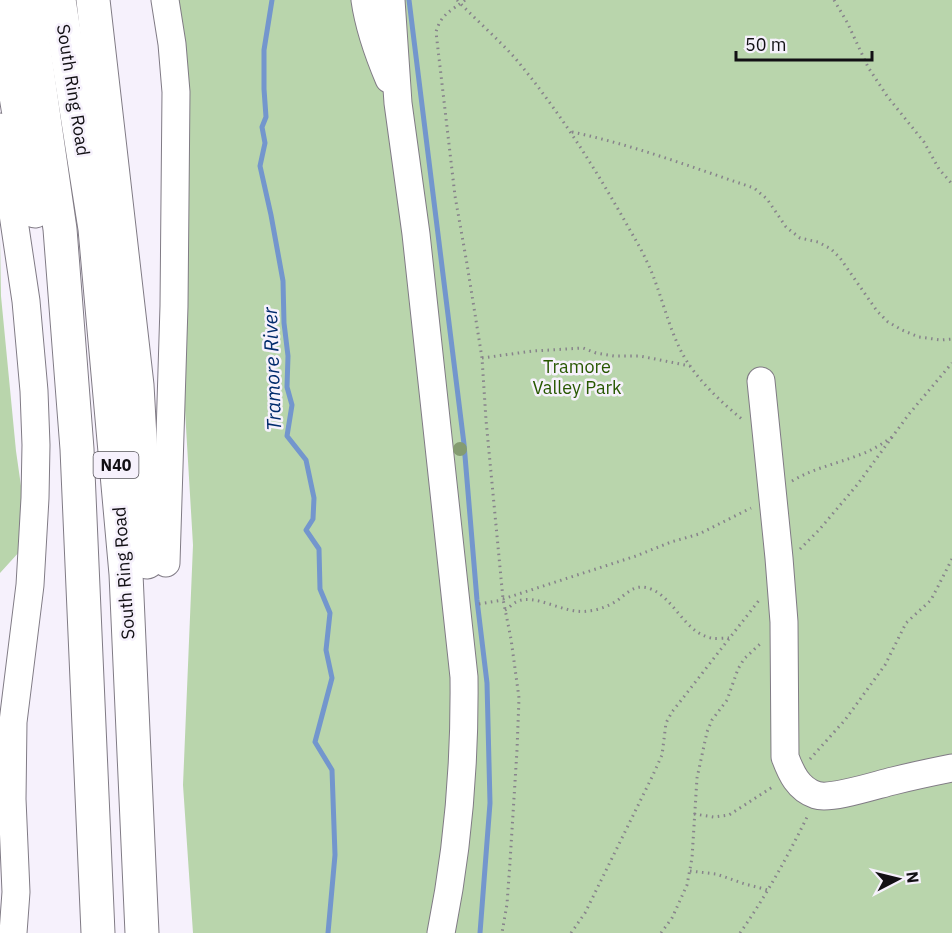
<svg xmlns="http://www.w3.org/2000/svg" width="952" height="933" viewBox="0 0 952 933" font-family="'IBM Plex Sans',sans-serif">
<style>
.green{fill:#b9d5ac}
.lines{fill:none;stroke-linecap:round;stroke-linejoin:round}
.stream{stroke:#7396cd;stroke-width:5}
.minor-casing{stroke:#807b85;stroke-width:29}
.highway-casing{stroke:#807b85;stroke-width:35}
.path{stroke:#87838b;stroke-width:3;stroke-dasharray:1.5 4.5;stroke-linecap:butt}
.minor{stroke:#fff;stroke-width:27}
.highway{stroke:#fff;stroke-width:33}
.tree{fill:#849c71}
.labels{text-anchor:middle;stroke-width:5;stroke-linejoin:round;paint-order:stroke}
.shield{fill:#f6f1fc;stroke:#56545a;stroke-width:1.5}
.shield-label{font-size:16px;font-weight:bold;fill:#121014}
.street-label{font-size:18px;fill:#121014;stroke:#f6f1fc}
.park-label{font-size:18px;fill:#275700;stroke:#f6f1fc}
.water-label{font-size:20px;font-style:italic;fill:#002b6c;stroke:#f6f1fc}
</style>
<rect width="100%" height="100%" fill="#f6f1fc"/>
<g class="green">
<polygon points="173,0 952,0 952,933 193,933 183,785 193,545 181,343"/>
<polygon points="0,238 1,296 16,451 23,500 20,551 0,573"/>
</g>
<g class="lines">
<g class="stream">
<polyline points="272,0 264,50 264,89 266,117 262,127 265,143 260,166 271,215 283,281 284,323 288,356 287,387 292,405 287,436 306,460 314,498 313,519 306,530 319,549 320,589 330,613 326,650 332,678 315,742 332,770 335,855 328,933"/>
<polyline points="409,0 464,444 477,600 487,683 490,803 480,933"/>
</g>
<defs>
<g id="minor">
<polyline points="165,0 172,44 176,92 174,306 166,563"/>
<path d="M365,0c4,28 13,53 24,79"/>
<path d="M391,0l7,103 18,131 48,443c1,86 -6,172 -23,256"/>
<polyline points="0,127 26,301 34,391 36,445 35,498 30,585 13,722 12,799 16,892 13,933"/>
<path d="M761,381l18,177 5,64 1,135c6,16 13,32 31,38 15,5 60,-10 77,-14 20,-5 39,-9 59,-13"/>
</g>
<g id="highway">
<polyline points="27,0 60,229 77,449 98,933"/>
<polyline points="59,0 95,229 126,574 142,933"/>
<polyline points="93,0 137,385 147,562"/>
<polyline points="0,10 14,84 35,211"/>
</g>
</defs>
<use href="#minor" class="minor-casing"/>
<use href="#highway" class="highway-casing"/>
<g class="path">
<path d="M457,0c19,20 40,38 58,58 45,54 82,113 116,174 9,15 18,32 24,49 9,24 15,49 27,72 14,26 39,49 61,67"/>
<path d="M465,0c-14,11 -24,14 -29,32l19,164 12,68 15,94 4,62 17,179 8,40 8,59 -2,52 -7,112 -3,42 -5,29"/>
<polyline points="834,0 847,22 868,67 887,96 924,142 939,169 952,184"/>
<path d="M572,132c62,13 122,36 182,56l13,11 19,28 14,11 18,4 13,7 9,9 37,53 11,11 14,8 17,7 22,3 11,-1"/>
<polyline points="482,358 533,351 583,348 596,353 614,356 640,356 690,366"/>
<path d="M792,481c22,-13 44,-17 67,-26 12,-4 23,-11 33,-18"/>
<polyline points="800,549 819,530 857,485 909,414 952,363"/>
<polyline points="503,599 636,556 671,542 699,534 751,508"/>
<polyline points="479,604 503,600"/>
<path d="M505,610c4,-2 7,-6 11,-8 19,-10 48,13 72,9 11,-1 21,-5 30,-11 10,-8 18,-17 33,-11 24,10 33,43 60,49 5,1 13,0 18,0"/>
<polyline points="810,759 845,720 885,665 906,623 931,600 952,559"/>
<polyline points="694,814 714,817 729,815 774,786"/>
<polyline points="690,871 716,874 745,884 768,890"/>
<polyline points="571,933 585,913 652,777 662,755 666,723 672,712 760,599"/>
<polyline points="661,933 672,918 687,885 692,858 697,778 707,732 712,720 727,700 738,669 744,659 761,643"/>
<path d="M740,933c26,-37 48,-77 68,-118"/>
</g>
<use href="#minor" class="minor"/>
<use href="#highway" class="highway"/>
</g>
<circle class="tree" cx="460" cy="449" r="7"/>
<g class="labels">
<rect class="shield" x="93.5" y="452" width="45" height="26" rx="4.5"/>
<g class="shield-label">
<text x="116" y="471">N40</text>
</g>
<g class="street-label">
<text transform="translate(73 90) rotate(81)" y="6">South Ring Road</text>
<text transform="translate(124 573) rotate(-94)" y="6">South Ring Road</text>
</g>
<g class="park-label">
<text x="577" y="373">Tramore<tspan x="577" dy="21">Valley Park</tspan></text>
</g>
<g class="water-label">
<text transform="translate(272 369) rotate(-92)" y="7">Tramore River</text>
</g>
</g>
<g transform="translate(898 879) rotate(83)" stroke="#f6f1fc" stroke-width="4.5" paint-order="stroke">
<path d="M0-4.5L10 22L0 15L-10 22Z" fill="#121014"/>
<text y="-9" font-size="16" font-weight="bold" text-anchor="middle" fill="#121014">N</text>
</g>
<path d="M736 51v9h136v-9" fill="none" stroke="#121014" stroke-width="3"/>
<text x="745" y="51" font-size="18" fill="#121014" stroke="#f6f1fc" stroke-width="4.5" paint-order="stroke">50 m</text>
</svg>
